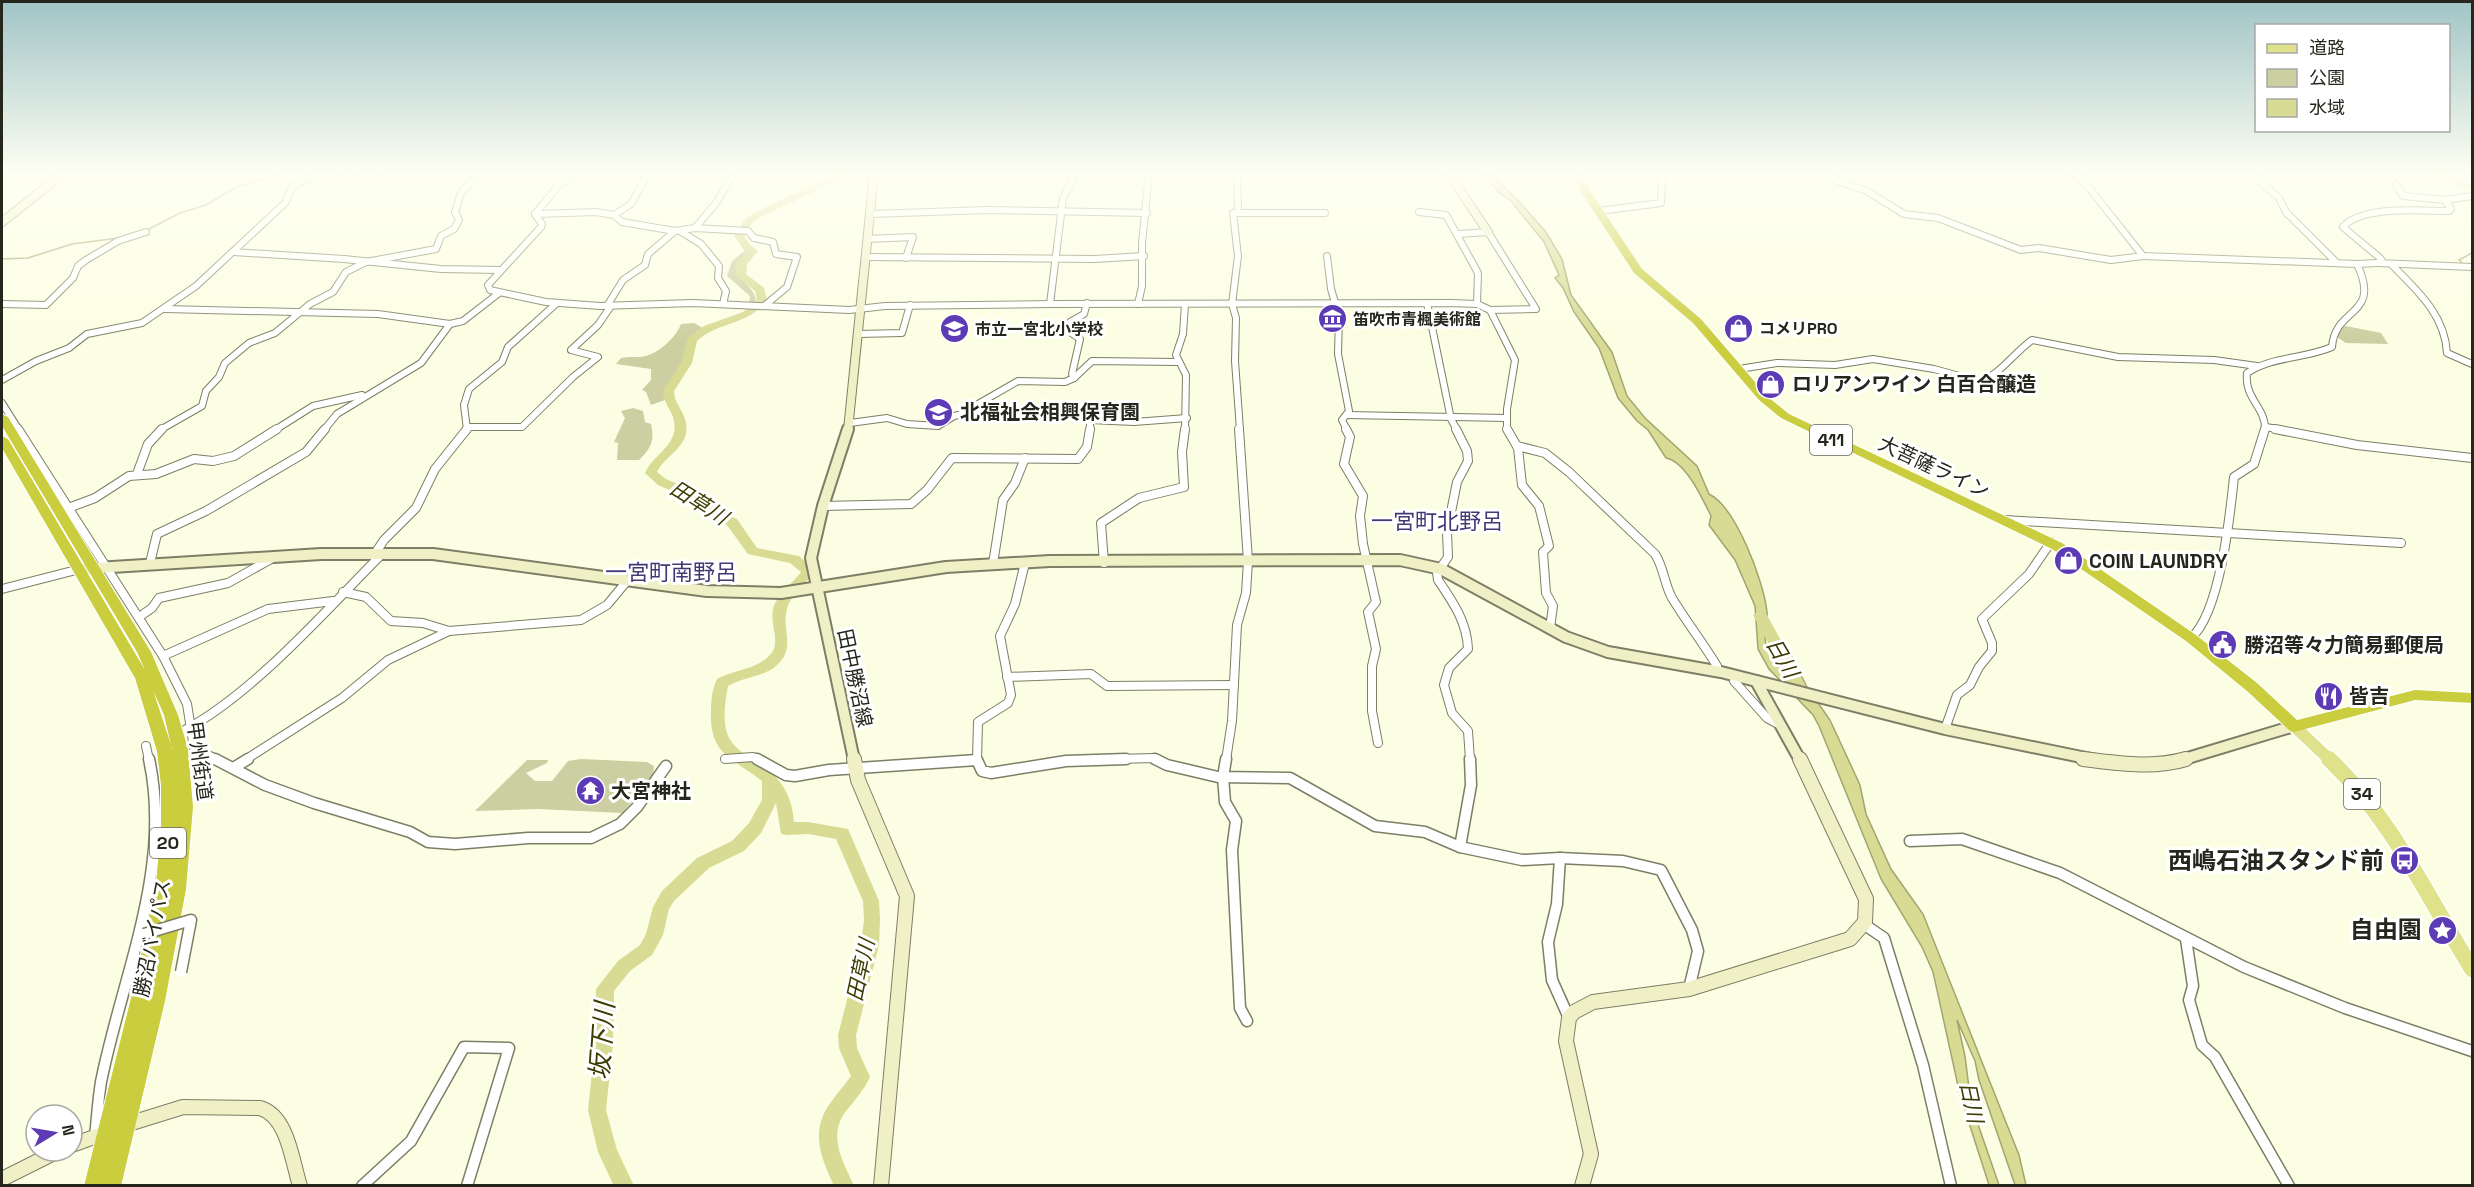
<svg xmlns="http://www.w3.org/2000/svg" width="2474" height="1187" viewBox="0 0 2474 1187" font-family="'Space Grotesk','Noto Sans JP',sans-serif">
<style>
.green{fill:#cccfa1}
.water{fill:#d8db93;stroke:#a2a56f;stroke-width:1.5}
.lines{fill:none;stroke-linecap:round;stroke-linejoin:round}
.stream{stroke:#a2a56f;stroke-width:1.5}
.river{fill:#d8db93;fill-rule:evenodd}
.street-far2-casing{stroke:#7d7e66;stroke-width:8}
.street-far1-casing{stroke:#7d7e66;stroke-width:10}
.street-casing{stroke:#7d7e66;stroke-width:13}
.secondary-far2-casing{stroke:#7d7e66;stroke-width:10}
.secondary-far1-casing{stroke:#7d7e66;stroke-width:14}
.secondary-casing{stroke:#7d7e66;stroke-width:16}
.primary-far1-casing{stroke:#fff;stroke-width:15}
.primary-casing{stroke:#fff;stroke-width:19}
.highway-casing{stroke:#fff;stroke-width:2}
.street-far2{stroke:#fff;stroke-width:6}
.street-far1{stroke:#fff;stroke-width:8}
.street{stroke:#fff;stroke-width:10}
.secondary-far2{stroke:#eff0c5;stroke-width:8}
.secondary-far1{stroke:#eff0c5;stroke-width:10}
.secondary{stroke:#eff0c5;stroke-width:14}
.primary-far1{stroke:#dfe18b;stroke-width:12}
.primary{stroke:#dfe18b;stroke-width:16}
.highway{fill:#cacd3d;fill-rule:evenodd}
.street-bridge-casing{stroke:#7d7e66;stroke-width:13;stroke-linecap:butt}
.street-bridge{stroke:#fff;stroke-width:10}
.labels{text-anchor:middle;stroke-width:6;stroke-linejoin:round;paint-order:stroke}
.far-poi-label{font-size:16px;font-weight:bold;fill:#25261c;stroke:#fff;text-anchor:start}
.shield{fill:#fff;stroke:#666760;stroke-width:1.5}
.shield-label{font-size:18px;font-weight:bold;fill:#25261c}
.poi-label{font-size:20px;font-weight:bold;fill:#25261c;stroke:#fff;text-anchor:start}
.street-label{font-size:20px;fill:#25261c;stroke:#fff}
.water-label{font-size:21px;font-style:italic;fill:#3c3c03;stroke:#fff}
.quarter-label{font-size:22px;fill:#453975;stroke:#fff}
.near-poi-label{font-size:24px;font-weight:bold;fill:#25261c;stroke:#fff;text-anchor:end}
.near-water-label{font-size:26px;font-style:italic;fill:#3c3c03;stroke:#fff}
</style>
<rect width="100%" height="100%" fill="#fcfee3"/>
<g class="green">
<path d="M747,249l2,3 -12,18c3,12 18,17 19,31l-3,4 -4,-2 1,-7 -23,-20 5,-15z"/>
<path d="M694,323l9,5 -2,4 -8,3 -5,7v12l-6,14 -18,24 1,8 -14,5 -5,-13 -4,-2 9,-10v-11l-35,-5 5,-6c8,-2 18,0 25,-2 14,-4 30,-19 35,-32z"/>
<polygon points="2346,326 2381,333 2388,344 2346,343 2337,337 2339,327"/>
<path d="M633,408l10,3 2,11 6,2c4,17 0,24 -12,36h-22l1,-17 -4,-1 11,-24 -4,-7z"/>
<polygon points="581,759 647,762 654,766 653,777 622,813 538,809 475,811 527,760 548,760 547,763 526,773 535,781 552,781 568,761"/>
</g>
<path class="water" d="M1484,174h6l24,22 32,36 16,27 9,36 41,57 15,44 18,22 52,48 12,28c27,13 55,88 58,118 1,10 -4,22 -1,32 3,15 17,28 26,38l-2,-19 2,-6 15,30 23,33 30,65 6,29 25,55 32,45 96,241 7,30h-11l-36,-105 -4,-19 -18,-41 8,36 6,48 28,81h-10l-29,-90 -27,-123 -11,-25 -41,-68 -62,-153 -6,-11 -44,-46 -11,-20 -3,-43 -20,-46 -26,-35 2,-9c-9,-18 -25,-54 -45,-58l-18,-28 -11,-9 -19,-23 -19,-50 -25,-36 -11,-24 -8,-10 4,-3 -15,-33 -34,-42 -11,-7z"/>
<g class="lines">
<g class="stream">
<polyline points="147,230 180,213 206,205 238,186 281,174"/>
<polyline points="2,259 28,258 72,244 119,238"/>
<polyline points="2463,264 2459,260 2472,253"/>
</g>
<g class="river">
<path d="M839,174h14l-91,42 -9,6 -9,14 6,9 8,6 -11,13 -1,10 18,14 3,12c-19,26 -48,21 -70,41l-5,22 -18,28c0,12 10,20 12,32 4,24 -20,31 -29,49l9,7 23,10 18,17 30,13 20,29 42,8 16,15c-8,12 -25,24 -28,38 -6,21 10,39 -11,57 -13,11 -33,11 -48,20 -3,16 -7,41 3,55 5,8 14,13 22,18 25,15 39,33 41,63h14l40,7 31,72 1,19 -1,25 -23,90 1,13 13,29c-6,13 -15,23 -24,34 -19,25 -3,50 8,75h-20c-14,-30 -24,-56 -3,-84 6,-9 14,-17 20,-26l-12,-28 -1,-13 23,-90 3,-25 -1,-19 -27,-62 -28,-5 -21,1 -6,-1 -5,-31 -15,30 -17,18 -35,17 -35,33 -5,8 -6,26 -11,20 -22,16 -16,20 -1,53 -7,66 11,40 17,36h-20l-16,-34 -10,-42 7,-66 1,-55 22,-28 22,-16 6,-11 7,-27 9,-16 35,-33 35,-17 17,-18 13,-23v-19c-29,-23 -53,-26 -51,-70 0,-10 1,-22 6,-32 16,-9 37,-9 51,-22 15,-13 1,-32 5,-48 4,-15 19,-25 28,-37l-11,-9 -42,-9 -21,-29 -28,-13 -18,-17 -23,-10 -13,-12c8,-19 34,-28 29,-52 -2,-11 -11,-18 -11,-30l18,-28 7,-25 16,-12 39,-14 14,-12 -2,-9 -19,-16 1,-12 10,-11 -4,-3 -9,-13 12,-18 10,-6 60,-29z"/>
<polygon points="2427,174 2441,174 2472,185 2472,191"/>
<polygon points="1760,610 1767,615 1808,690 1806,694 1796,694 1794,690 1753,615"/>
</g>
<defs>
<g id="street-far2">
<polyline points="319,174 337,174"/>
<polyline points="362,174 377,174"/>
<polyline points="1237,174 1238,212"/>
<polyline points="1831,174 1837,181 1867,191 1904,214 1938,218 2021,250 2039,248 2111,260 2143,256"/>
<polyline points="1907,174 1916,174"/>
<polyline points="2074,174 2090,189 2143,256 2357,264"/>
<polyline points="2251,174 2279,198 2287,214"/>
<polyline points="2396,184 2403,196 2445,200 2472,196"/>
<path d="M2445,200l6,9 -2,2c-27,0 -87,-6 -106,16l37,31 2,3 -4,2 94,4"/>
<polyline points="1599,211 1661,203 1662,174"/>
<polyline points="1419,212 1446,215 1478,273 1477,304"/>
<polyline points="535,214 542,224 541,227 488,285 490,290 546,302 600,306 693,303 849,310 885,306 1050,304 1451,303 1477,304 1490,310 1536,309 1488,232 1458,234"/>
<polyline points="535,214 596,212 614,215 622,222 675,231 695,228 748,231 754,238 773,242 776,254 797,257 787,287 764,306"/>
<polyline points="535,214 558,186 576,174"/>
<polyline points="870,214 988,210 1147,213"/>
<polyline points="2288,214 2336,262"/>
<polyline points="614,215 631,204 648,174"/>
<polyline points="695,228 717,202 733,174"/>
<polyline points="680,231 701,244 719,266 718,278 726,291 723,304"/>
<polyline points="867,239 913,237 906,258"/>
<polyline points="234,252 344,259 441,269 499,270"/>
<polyline points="1327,256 1331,289 1339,316 1338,354 1349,411 1342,420 1347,430"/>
<polyline points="866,257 1095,259 1144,256"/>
<path d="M2391,264c26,26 54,51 56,89l25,11"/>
<polyline points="1427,303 1451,419 1457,430"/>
<polyline points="2,304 46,305 73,278 78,266 86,260 118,241 146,232"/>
<polyline points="1050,304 1063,198 1076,174"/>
<polyline points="1138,304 1142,286 1142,243 1149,174"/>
<polyline points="1185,304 1183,334 1176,355 1186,375 1185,430"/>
<polyline points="607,306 623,280 645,265 648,254 675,231"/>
<polyline points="165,309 378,314 450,324 463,321 499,293"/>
<polyline points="1490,310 1515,360 1507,409 1507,430"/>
<polyline points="858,334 902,333 910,305"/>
<path d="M1739,369l38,-6 58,2 38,-6 61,10 47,13c21,-10 32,-28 51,-42l86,17 96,3 43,6"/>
<polyline points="1074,378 1072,374 1080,339 1067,330 1070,322 1084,314 1087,303"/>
<polyline points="2,380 36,361 69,348 87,334 142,323 196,286 285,203 292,187 316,174"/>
<polyline points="2,403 19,430"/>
<polyline points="1347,415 1507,418"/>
<polyline points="850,423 887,418 907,424 938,426 954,416 971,412 978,404 1018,381 1065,382 1074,378 1092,361 1178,362"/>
<polyline points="467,427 522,427 573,377 598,357 571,350 598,325 611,306"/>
<polyline points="2266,427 2283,430"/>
<polyline points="160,430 202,406 206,391 219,377 225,363 249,343 275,333 310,304 333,292 346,272 366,262 436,249 441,236 454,229 459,220 455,212 461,193 478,174"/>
<polyline points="275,430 313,406 362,395"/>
<polyline points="324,430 337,414 421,363 450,324"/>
<polyline points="467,430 464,405 469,389 502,362 508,347 557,303"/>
<polyline points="1090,430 1090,420 1134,422 1187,418"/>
<polyline points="1240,430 1235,361 1236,318 1232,304 1238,256 1233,213 1325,213"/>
<path d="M2265,430c1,-23 -21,-31 -18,-57 26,-17 57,-14 85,-26 3,-41 50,-30 25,-83l21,-1"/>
</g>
<g id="street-far1">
<polyline points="18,429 163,656 187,704 194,748 218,760"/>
<polyline points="1346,429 1350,437 1344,464 1363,496 1360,516 1363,544 1376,602 1368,612 1376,649 1372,666 1372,711 1378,743"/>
<path d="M1456,429l11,22 1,10 -11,21 -10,50 1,25 -11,16 1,7c15,22 29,42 30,69l-19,19 -5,17 8,28 16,18 2,29"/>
<polyline points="1507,429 1518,448 1522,485 1539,506 1549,546 1543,552 1546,593 1553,606 1550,628"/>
<polyline points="2275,429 2357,445 2472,458"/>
<path d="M1517,446l28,7 24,19 86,82c9,14 9,29 17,44 14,23 31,45 45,68"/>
<polyline points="137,474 148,444 162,429"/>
<polyline points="823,506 911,504 927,490 952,458 1078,459 1087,447 1090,429"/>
<polyline points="63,510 95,498 129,476 156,474 194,459 213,461 234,456 277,429"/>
<polyline points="2005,520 2401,543"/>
<polyline points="376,552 384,540 416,508 435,469 467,429"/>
<polyline points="150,563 157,534 206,511 306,452 325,429"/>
<polyline points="1104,563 1101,523 1139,498 1184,487 1182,452 1185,429"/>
<polyline points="993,564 1003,500 1015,483 1025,458"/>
<polyline points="2,589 80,569"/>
<polyline points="343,592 366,597 391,621 423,623 449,631 581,620 607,605 627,581"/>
<polyline points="139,617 152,608 159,598 228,583 271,559"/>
<path d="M2191,638c29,-25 39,-122 43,-161l20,-13 11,-35"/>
<polyline points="163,656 268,609 333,601"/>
<polyline points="1007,677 1091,674 1107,686 1234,685"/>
<polyline points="1734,681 1767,718 1780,725"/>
<polyline points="1945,729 1957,695 1970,685 1979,667 1992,651 1992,643 1982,619 2029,574 2051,542"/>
<path d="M185,730c70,-38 140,-119 197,-176"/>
<polyline points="146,746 149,760"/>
<polyline points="725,759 753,757 759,760"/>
<polyline points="245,760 342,698 388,660 449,631"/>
<polyline points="971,760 977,760"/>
<polyline points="977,760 978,722 1008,703 1011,695 1000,636 1015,604 1025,563"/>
<polyline points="1082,760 1153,758 1158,760"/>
<polyline points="1226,760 1232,721 1237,625 1246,593 1248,561 1239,429"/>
</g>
<g id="street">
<polyline points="215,759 265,785 314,803 410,832 428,842 455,844 528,838 591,838 620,824 637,807 666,766"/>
<polyline points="757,759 786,775 795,776 829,770 977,760 982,771 991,773 1066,761 1126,759"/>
<polyline points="1155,759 1167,765 1218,777 1290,778 1375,826 1425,832 1460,847 1522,860 1560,858 1623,861 1661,870 1692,930 1698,951 1689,989"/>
<polyline points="1226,759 1223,777 1225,802 1236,821 1232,850 1240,1008 1247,1021"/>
<polyline points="235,767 248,759"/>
<polyline points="1910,841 1962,839 2060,873 2244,967 2345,1008 2472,1051"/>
<polyline points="1460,847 1471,785 1470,759"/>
<polyline points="1560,858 1557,904 1548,942 1552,980 1569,1018"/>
<polyline points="1865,925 1884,938 1923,1065 1951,1186"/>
<polyline points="2186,939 2193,986 2189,1000 2202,1045 2215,1057 2289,1186"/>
<path d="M95,1137c2,-18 3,-37 6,-55 21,-106 72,-213 48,-323"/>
<polyline points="362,1186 411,1141 464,1047 509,1048 467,1186"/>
</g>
<g id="secondary-far2">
<polyline points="1449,174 1488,232"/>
<polyline points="2,222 63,174"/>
<polyline points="848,430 874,174"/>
</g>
<g id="secondary-far1">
<polyline points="848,429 823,506 811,558 854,760"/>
<polyline points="80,569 321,554 433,554 707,591 781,593 946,567 1050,561 1400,560 1441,569 1566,637 1608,652 1721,672 1945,729 2096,760"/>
<polyline points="1756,681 1800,760"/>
<polyline points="2181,760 2294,726"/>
</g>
<g id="secondary">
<polyline points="854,759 858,780 907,896 881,1186"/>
<path d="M2083,759c34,4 70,10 103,0"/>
<path d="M125,1125l58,-18 77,1c28,8 32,53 40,78"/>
<polyline points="72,1145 108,1132"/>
<polyline points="2,1179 58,1151"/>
<polyline points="1582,1186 1591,1154 1566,1041 1569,1018 1574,1012 1593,1002 1689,989 1850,939 1865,922 1866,899 1800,759"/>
</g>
<polyline id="primary-far1" points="2294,726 2330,760"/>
<path id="primary" d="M2329,759c63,60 98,137 143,210"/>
<g id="highway">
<polygon points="1573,174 1582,174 1591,192 1642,269 1701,319 1767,396 1789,414 2062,543 2196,635 2257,683 2297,720 2415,690 2472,693 2472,703 2415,700 2294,732 2289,730 2247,691 2186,641 2052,549 1781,418 1759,400 1693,323 1634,273 1581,192"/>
<path d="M2,414l6,3 143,235 27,63 10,34 5,58 -7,82 -21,112 -44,185h-37l53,-212 19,-91 5,-53v-45l-4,-34 -22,-73 -133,-230v-12l6,3 137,231 -8,-18 -135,-226zM153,690l11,25 8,34 1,2z"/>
</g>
</defs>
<use href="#street-far2" class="street-far2-casing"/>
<use href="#street-far1" class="street-far1-casing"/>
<use href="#street" class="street-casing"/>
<use href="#secondary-far2" class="secondary-far2-casing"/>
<use href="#secondary-far1" class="secondary-far1-casing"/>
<use href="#secondary" class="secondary-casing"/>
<use href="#primary-far1" class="primary-far1-casing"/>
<use href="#primary" class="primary-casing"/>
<use href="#highway" class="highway-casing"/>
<use href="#street-far2" class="street-far2"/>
<use href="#street-far1" class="street-far1"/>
<use href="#street" class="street"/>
<use href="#secondary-far2" class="secondary-far2"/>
<use href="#secondary-far1" class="secondary-far1"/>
<use href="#secondary" class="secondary"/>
<use href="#primary-far1" class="primary-far1"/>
<use href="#primary" class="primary"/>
<use href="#highway" class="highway"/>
<defs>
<polyline id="street-bridge" points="144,934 191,920 181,972"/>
</defs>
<use href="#street-bridge" class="street-bridge-casing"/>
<use href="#street-bridge" class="street-bridge"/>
</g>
<linearGradient id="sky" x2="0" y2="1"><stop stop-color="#a1c4c6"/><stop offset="0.51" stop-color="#fefff2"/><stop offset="1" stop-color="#fefff2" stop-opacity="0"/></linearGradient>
<rect width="2474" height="341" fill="url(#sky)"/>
<defs>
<symbol id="museum-disc" viewBox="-11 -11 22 22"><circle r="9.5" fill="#5d3bb4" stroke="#fff"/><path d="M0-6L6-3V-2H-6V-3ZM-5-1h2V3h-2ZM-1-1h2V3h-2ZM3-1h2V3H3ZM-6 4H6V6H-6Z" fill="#fff"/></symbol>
<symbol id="shop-disc" viewBox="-11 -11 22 22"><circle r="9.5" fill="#5d3bb4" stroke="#fff"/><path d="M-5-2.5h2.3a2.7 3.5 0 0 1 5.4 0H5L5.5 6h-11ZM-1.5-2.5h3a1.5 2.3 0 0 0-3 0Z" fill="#fff"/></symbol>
<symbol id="school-disc" viewBox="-11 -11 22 22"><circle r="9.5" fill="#5d3bb4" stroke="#fff"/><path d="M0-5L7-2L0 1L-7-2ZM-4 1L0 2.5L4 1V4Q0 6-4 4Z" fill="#fff"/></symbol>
<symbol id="civic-disc" viewBox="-11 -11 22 22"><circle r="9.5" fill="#5d3bb4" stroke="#fff"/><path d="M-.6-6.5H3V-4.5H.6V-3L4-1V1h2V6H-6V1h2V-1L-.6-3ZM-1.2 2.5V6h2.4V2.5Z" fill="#fff"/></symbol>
<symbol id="restaurant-disc" viewBox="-11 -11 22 22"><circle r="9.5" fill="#5d3bb4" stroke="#fff"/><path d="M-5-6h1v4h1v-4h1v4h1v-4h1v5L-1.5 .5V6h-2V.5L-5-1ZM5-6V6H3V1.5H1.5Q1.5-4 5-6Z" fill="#fff"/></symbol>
<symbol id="temple-disc" viewBox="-11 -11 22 22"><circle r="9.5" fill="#5d3bb4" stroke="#fff"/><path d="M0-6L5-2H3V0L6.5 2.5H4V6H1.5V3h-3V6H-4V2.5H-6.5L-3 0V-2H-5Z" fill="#fff"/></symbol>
<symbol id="bus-disc" viewBox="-11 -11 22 22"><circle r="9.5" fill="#5d3bb4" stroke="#fff"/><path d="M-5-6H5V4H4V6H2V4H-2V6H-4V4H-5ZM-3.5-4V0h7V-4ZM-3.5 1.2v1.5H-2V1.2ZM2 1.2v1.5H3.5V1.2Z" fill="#fff"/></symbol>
<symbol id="sight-disc" viewBox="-11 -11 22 22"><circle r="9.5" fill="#5d3bb4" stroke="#fff"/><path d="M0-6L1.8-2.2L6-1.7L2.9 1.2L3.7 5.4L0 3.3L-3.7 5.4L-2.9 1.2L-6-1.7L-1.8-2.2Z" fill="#fff"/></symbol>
</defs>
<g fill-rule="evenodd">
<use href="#museum-disc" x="1316" y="302" width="33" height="33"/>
<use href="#shop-disc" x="1722" y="312" width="33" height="33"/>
<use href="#school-disc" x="938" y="312" width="33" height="33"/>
<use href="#shop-disc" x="1754" y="368" width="33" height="33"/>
<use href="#school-disc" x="922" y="396" width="33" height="33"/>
<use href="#shop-disc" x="2052" y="544" width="33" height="33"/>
<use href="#civic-disc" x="2206" y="628" width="33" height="33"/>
<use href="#restaurant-disc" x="2312" y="680" width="33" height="33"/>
<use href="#temple-disc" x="574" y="774" width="33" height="33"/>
<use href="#bus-disc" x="2388" y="844" width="33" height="33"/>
<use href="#sight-disc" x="2426" y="914" width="33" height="33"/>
</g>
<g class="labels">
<g class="far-poi-label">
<text x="1353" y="325">笛吹市青楓美術館</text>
<text x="1759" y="334">コメリPRO</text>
<text x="975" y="335">市立一宮北小学校</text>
</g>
<g class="shield">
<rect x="1810" y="425" width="42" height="30" rx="4.5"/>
<rect x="2344" y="779" width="36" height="30" rx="4.5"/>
<rect x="150" y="828" width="36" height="30" rx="4.5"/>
</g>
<g class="shield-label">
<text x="1831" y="446">411</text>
<text x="2362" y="800">34</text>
<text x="168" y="849">20</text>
</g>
<g class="poi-label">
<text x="1792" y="391">ロリアンワイン 白百合醸造</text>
<text x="960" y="419">北福祉会相興保育園</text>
<text x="2089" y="568">COIN LAUNDRY</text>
<text x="2244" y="652">勝沼等々力簡易郵便局</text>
<text x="2349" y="703">皆吉</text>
<text x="611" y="798">大宮神社</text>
</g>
<g class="street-label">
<text transform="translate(1934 467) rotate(25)" y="7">大菩薩ライン</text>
<text transform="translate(855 678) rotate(78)" y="7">田中勝沼線</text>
<text transform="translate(200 761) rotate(82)" y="7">甲州街道</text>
<text transform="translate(152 938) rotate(-79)" y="7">勝沼バイパス</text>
</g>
<g class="water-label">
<text transform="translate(699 503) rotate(32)" y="7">田草川</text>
<text transform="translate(1782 658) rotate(60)" y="7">日川</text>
<text transform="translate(861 970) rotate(-78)" y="7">田草川</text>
<text transform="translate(1971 1102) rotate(78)" y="7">日川</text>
</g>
<g class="quarter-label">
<text x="1437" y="529">一宮町北野呂</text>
<text x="671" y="580">一宮町南野呂</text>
</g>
<g class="near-poi-label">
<text x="2384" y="869">西嶋石油スタンド前</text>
<text x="2422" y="938">自由園</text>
</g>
<g class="near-water-label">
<text transform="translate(602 1041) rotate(-86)" y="9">坂下川</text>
</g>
</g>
<rect width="2474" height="1187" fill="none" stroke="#25261c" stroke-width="6"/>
<rect x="2255" y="24" width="195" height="108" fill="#ffffff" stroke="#a8a8a4" stroke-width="1.5"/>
<rect x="2267" y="44" width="30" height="9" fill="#dfe18b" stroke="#a8a8a4" stroke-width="1.5"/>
<text x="2309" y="54" font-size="18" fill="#25261c">道路</text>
<rect x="2267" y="69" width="30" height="18" fill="#cccfa1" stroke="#a8a8a4" stroke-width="1.5"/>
<text x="2309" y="84" font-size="18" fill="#25261c">公園</text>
<rect x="2267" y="99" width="30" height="18" fill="#d8db93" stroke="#a8a8a4" stroke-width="1.5"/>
<text x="2309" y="114" font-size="18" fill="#25261c">水域</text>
<g transform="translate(54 1133) rotate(79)"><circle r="28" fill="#ffffff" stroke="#a8a8a4" stroke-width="1.5"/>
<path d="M0-4.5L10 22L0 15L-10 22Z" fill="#5d3bb4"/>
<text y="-9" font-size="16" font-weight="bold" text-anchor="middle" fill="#25261c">N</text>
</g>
</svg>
